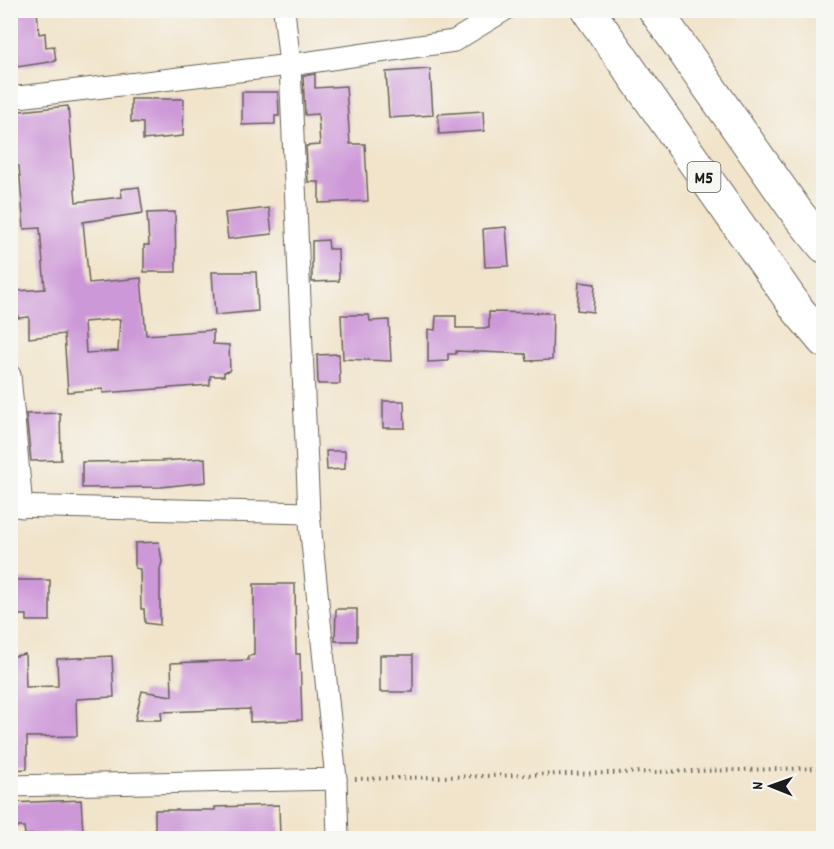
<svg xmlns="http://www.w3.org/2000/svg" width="834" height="849" viewBox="0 0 834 849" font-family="Dekko,sans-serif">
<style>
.building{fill:#cd98d8;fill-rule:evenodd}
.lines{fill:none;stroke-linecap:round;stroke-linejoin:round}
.street-casing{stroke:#676259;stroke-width:23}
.highway-casing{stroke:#676259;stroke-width:35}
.path{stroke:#676259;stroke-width:4;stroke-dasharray:1.5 4.5;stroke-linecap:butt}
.street{stroke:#fff;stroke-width:21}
.highway{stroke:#fff;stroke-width:33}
.labels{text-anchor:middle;stroke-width:5;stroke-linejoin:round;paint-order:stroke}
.shield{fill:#f6f6f2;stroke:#5d5d5c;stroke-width:1.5}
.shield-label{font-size:18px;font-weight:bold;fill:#1c1c1c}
</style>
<rect width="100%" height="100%" fill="#f6f6f2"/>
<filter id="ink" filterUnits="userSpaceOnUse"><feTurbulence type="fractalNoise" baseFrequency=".0167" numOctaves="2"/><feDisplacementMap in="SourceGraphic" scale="12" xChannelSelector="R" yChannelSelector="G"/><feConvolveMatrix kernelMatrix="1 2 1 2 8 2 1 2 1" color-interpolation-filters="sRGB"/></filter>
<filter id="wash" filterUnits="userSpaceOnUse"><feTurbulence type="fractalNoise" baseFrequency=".008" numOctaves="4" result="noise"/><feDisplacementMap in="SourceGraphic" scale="24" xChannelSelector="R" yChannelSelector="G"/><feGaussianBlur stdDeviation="1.35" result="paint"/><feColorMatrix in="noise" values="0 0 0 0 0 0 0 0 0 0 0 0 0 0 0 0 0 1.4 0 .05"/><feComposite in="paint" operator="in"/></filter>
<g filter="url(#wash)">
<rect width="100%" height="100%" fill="#f1e4cb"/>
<g id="blocks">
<g class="building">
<polygon points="10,10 37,10 39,34 45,33 46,47 54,46 56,61 10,68"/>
<polygon points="430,69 433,115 389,118 386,72"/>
<polygon points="315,74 315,88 346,86 350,144 365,144 368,201 319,203 319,182 308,182 306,146 320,145 318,114 305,115 303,76"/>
<polygon points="242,92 278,92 279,116 275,116 275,124 242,125"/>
<polygon points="131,99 184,99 183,136 143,140 143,123 131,122"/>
<path d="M68,106l8,96 46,-5 -1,-8 18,-2 4,26 -60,9 6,61 52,-5 5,57 67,-5v14l16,1 1,26 -6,1v4h-14v9l-107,8v-4l-35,3 -4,-58 -35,4v-21l-11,1 -2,-27 29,-2 -5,-61 -16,1 -5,-63h-4l-4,-54zM120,319l-2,32 -32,2 -2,-31z"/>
<polygon points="483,111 484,131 439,134 438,114"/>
<polygon points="269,208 272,234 228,239 225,213"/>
<polygon points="175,212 176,272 144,272 144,245 149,245 147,213"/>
<polygon points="506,227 509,266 485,267 483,229"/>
<polygon points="328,240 329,249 338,249 339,281 312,282 312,241"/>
<polygon points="212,272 256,272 258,311 215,315"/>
<polygon points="579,282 595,284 593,312 577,310"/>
<polygon points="489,312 553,313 552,360 527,361 526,354 456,351 456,354 448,354 448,361 428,362 428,329 435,330 436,316 456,316 456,328 489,328"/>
<polygon points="341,315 369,315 370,321 389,320 391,361 343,359"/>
<polygon points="339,354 340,384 318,384 317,355"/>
<polygon points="383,401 404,401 405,428 383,428"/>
<polygon points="60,413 61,460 31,461 26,414"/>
<polygon points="326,451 345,451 345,469 327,470"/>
<polygon points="205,458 206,482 161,487 82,488 82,462 161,461"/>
<polygon points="159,542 162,562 160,569 160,625 145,623 144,609 141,609 140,569 135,568 135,543"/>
<polygon points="10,580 50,580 50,621 27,621 27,615 10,615"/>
<polygon points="254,584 295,584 296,654 300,654 302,720 250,722 250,709 161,712 162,720 135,720 142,691 172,696 171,663 248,660 248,656 254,655"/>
<polygon points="336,609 357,609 357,641 335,641"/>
<polygon points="25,654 26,687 58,686 57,659 112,656 114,697 76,699 77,736 27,737 27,769 10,770 10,657"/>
<rect x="380" y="655" width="33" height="37"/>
<polygon points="81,800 83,832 25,835 24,827 10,827 10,803"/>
<polygon points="279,805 280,838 155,838 155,810 215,810 215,807"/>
</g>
</g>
</g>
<g filter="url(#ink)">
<use href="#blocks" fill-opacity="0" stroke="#676259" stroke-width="1.5"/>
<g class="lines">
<defs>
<g id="street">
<polyline points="10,98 290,65 454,41 505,10"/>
<polyline points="10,375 22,507"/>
<polyline points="10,506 309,513"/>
<polyline points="336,779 338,838"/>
<polyline points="10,786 336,779 309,513 290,65 284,10"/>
</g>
<g id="highway">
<polyline points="588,10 798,310 824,341"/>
<polyline points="655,10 798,214 824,246"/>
</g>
</defs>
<use href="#street" class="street-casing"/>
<use href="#highway" class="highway-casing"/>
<polyline class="path" points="355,779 824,768"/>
<use href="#street" class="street"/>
<use href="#highway" class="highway"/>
</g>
</g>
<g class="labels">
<rect class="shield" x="687.5" y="162" width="33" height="30" rx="4.5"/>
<g class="shield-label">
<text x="704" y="183">M5</text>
</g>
</g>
<rect width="834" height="849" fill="none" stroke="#f6f6f2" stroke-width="36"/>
<g transform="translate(771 786) rotate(271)" stroke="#f6f6f2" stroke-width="4.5" paint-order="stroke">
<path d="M0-4.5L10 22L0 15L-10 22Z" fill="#1c1c1c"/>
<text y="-9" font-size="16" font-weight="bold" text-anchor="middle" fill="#1c1c1c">N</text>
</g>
</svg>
